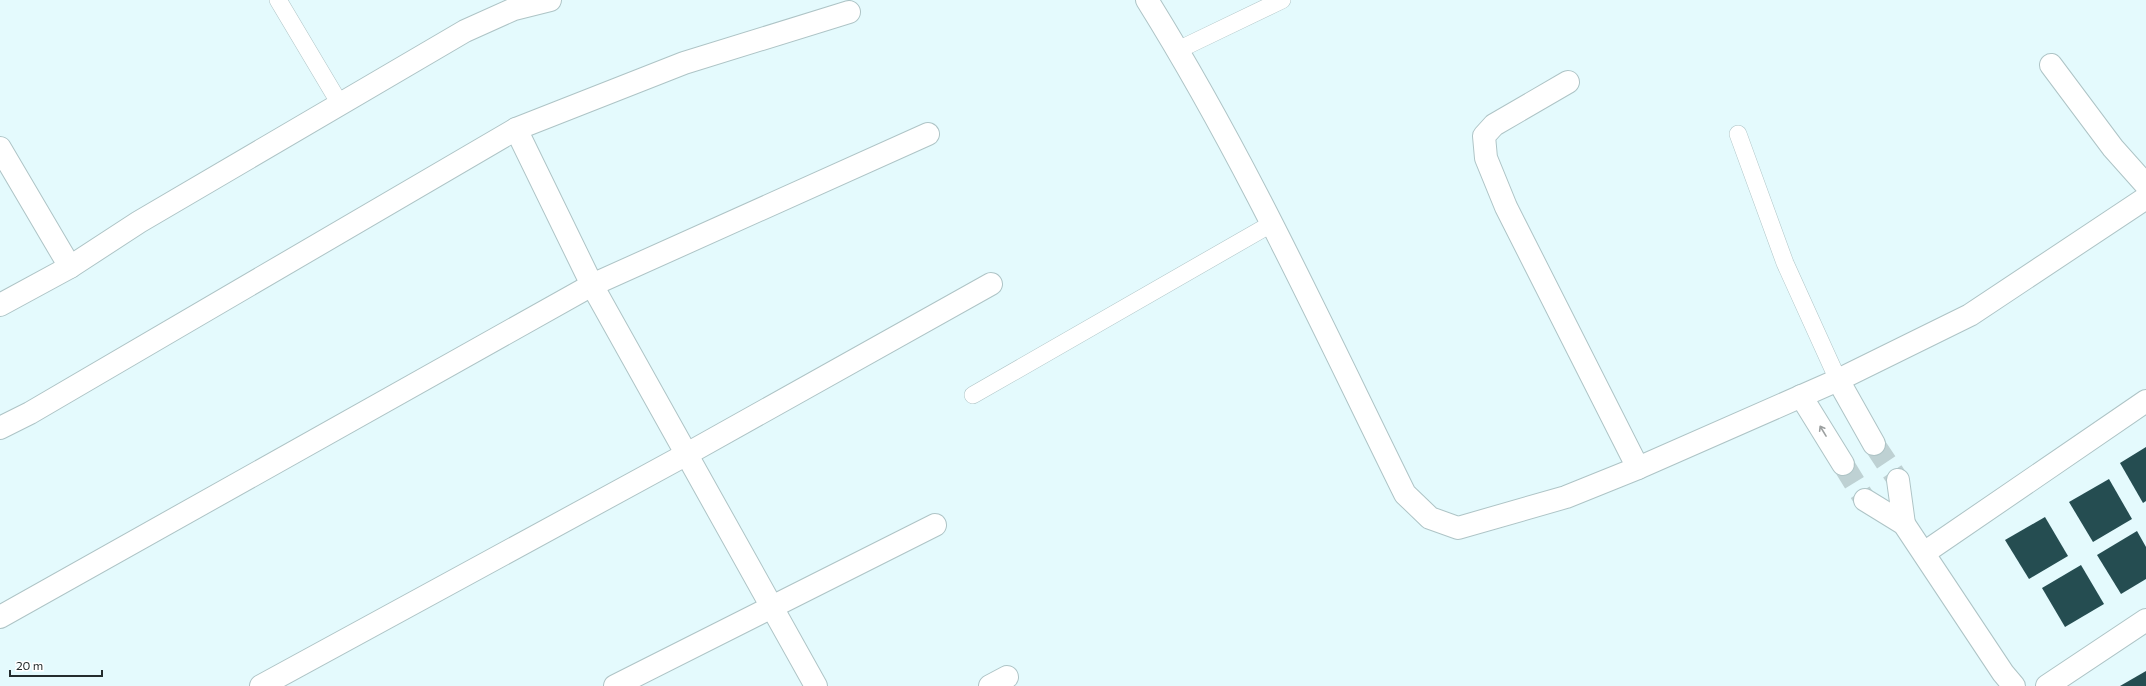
<svg xmlns="http://www.w3.org/2000/svg" width="2146" height="686" viewBox="0 0 2146 686" font-family="Commissioner,sans-serif">
<style>
.building{fill:#254d51}
.lines{fill:none;stroke-linecap:round;stroke-linejoin:round}
.street-tunnel{stroke:#bed1d3;stroke-width:22;stroke-dasharray:22 11;stroke-linecap:butt}
.lane-casing{stroke:#aec4c6;stroke-width:18}
.street-casing{stroke:#aec4c6;stroke-width:24}
.lane{stroke:#fff;stroke-width:17}
.street{stroke:#fff;stroke-width:22}
.oneway{stroke:#9ca0a0}
</style>
<rect width="100%" height="100%" fill="#e4fafd"/>
<g class="building">
<polygon points="2146,447 2146,501 2143,503 2120,463"/>
<polygon points="2109,479 2132,519 2093,542 2069,502"/>
<polygon points="2045,517 2068,556 2029,579 2005,540"/>
<polygon points="2137,531 2146,547 2146,579 2121,594 2097,555"/>
<polygon points="2081,565 2104,604 2065,627 2042,588"/>
<polygon points="2146,671 2146,686 2120,686"/>
</g>
<g class="lines">
<g class="street-tunnel">
<polyline points="1874,444 1898,480"/>
<polyline points="1843,464 1865,500"/>
</g>
<defs>
<g id="lane">
<polyline points="278,0 340,104"/>
<polyline points="1178,50 1282,0"/>
<polyline points="1738,134 1785,263 1838,380"/>
<polyline points="973,395 1271,224"/>
</g>
<g id="street">
<path d="M1147,0c98,157 176,328 258,494l25,24 28,10 108,-31 72,-29 200,-88 132,-65 176,-117"/>
<polyline points="2051,65 2113,148 2146,185"/>
<polyline points="1568,82 1494,125 1484,136 1486,158 1506,207 1638,468"/>
<polyline points="516,129 592,285 816,686"/>
<polyline points="0,148 70,267"/>
<polyline points="0,305 70,267 139,222 465,31 514,9 550,0"/>
<polyline points="1838,380 1874,444"/>
<polyline points="1801,396 1843,464"/>
<polyline points="0,428 30,413 516,129 684,63 849,12"/>
<polyline points="1898,480 1904,524"/>
<polyline points="1865,500 1904,524 2003,673 2014,686"/>
<polyline points="1924,553 2146,401"/>
<polyline points="0,617 592,285 928,134"/>
<polyline points="261,686 687,454 991,284"/>
<polyline points="615,686 935,525"/>
<polyline points="990,686 1007,677"/>
<polyline points="2047,686 2146,620"/>
</g>
</defs>
<use href="#lane" class="lane-casing"/>
<use href="#street" class="street-casing"/>
<use href="#lane" class="lane"/>
<use href="#street" class="street"/>
</g>
<defs><path id="oneway-shaft" d="M-6 0H5M1.5-3L5.5 0L1.5 3" fill="none" stroke-width="1.6" stroke-linecap="round" stroke-linejoin="round"/></defs>
<use class="oneway" href="#oneway-shaft" transform="translate(1823 431) rotate(-121)"/>
<path d="M10 670v6h92v-6" fill="none" stroke="#242c2d" stroke-width="2"/>
<text x="16" y="670" font-size="12" fill="#242c2d" stroke="#ffffff" stroke-width="3" paint-order="stroke">20 m</text>
</svg>
